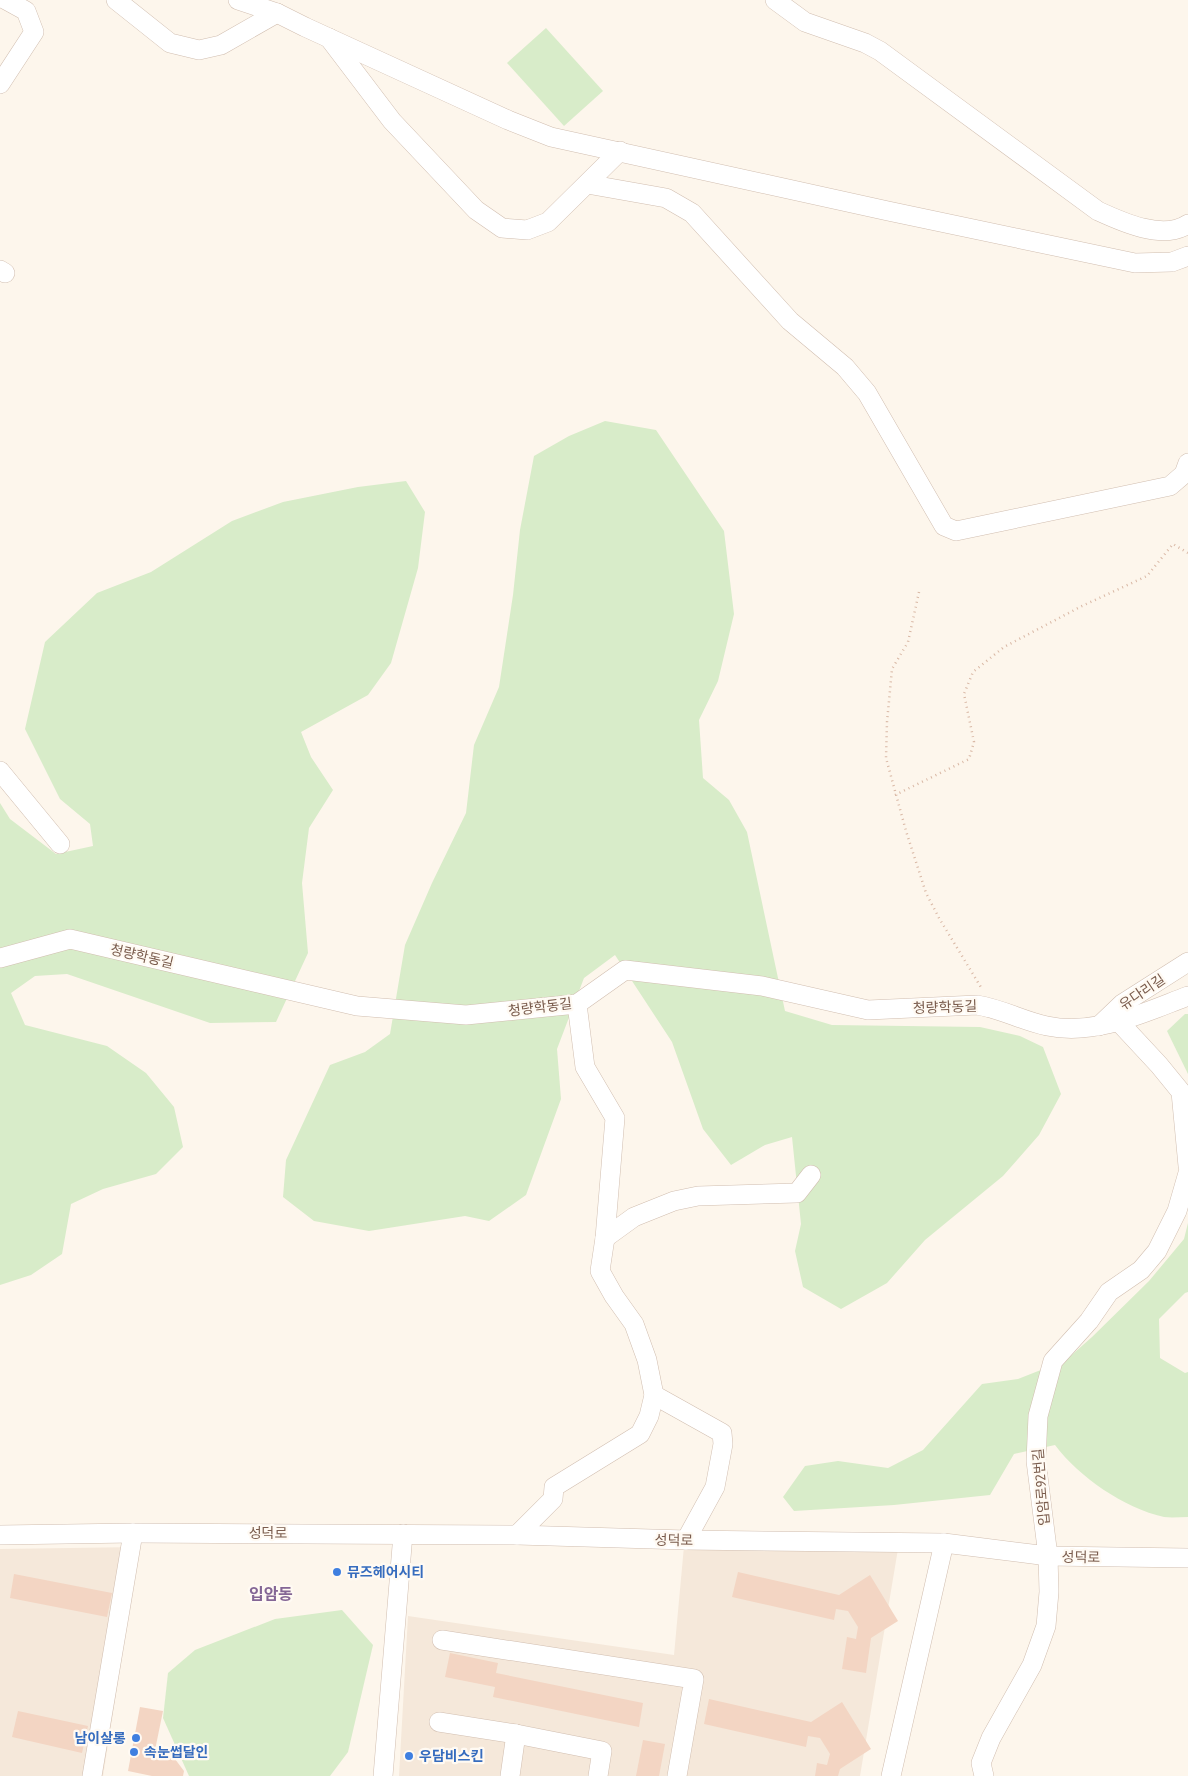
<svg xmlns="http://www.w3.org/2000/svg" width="1188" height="1776" font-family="'Asap Condensed','Noto Sans KR',sans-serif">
  <rect width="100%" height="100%" fill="#fdf6ec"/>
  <g fill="#f5e8da">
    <path d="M899,1543l-39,233h-461l9,-160 266,39 10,-109z"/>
    <path d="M139,1547l-36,229h-103v-227z"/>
  </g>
  <g fill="#d8ecc9">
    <path d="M546,28l57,63 -39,35 -57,-63z"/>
    <path d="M605,421l51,9 68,101 10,83 -16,67 -19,39 4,58 26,22 18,32 38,179 47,14 148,2 40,9 23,11 18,47 -22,41 -36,41 -78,64 -38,43 -46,26 -38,-22 -8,-36 6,-27 -9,-87 -27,8 -34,20 -28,-36 -31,-87 -57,-87 -31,23 -27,71 4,50 -35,96 -37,26 -24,-5 -96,15 -55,-10 -31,-24 3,-37 44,-95 35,-13 25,-18 15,-89 27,-62 34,-70 8,-68 25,-58 14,-92 7,-65 14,-74 35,-20z"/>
    <path d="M406,481l19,31 -7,56 -27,95 -23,32 -67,37 10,25 22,33 -24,38 -7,55 6,70 -32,69 -66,1 -143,-49 -32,2 -24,17 14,32 82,21 39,27 28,34 9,40 -27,27 -53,15 -32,15 -9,50 -31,21 -31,10v-482l10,16 46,35 37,-8 -3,-22 -30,-25 -35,-70 20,-87 52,-49 54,-21 81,-51 51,-19 75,-15z"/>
    <path d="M1185,1014h3v60l-21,-43z"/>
    <path d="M1188,1223v69l-3,1 -26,26 1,39 25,15 3,-1v145c-8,0 -16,1 -24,0 -40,-9 -85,-40 -109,-72l-41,9 -24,41 -96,10 -100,6 -11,-14 22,-31 33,-5 50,7 35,-18 59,-66 36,-5 48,-19 26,-23 57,-56 35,-42z"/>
    <path d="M342,1610l31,35 -25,107 -18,24h-141l-26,-58 5,-45 27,-23 80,-31z"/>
  </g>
  <g fill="#f3d5c3">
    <path d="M738,1572l101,23 31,-20 28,46 -27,17 -5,35 -24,-4 5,-32 9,2 2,-12 -10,-16 -12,-2 -2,11 -102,-23z"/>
    <path d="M14,1574l98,19 -5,24 -97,-19z"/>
    <path d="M450,1653l48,10 -2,10 147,30 -4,24 -146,-30 2,-10 -50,-10z"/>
    <path d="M709,1699l102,23 31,-20 29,47 -31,20 -2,7h-23l2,-13 10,2 3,-11 -10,-16 -12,-2 -2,11 -102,-23z"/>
    <path d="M140,1707l23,4 -9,44 21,4 9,12 -1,5h-31l-24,-5z"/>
    <path d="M18,1711l70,15 -6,27 -70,-16z"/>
    <path d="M643,1740l22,4 -6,32h-23z"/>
  </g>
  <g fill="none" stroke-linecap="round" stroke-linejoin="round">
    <defs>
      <g id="minor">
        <path d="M116,0l54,43 29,7 22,-5 56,-32"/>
        <path d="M238,0l39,13 28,14 203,93 43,17 337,74 247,52 37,-1 16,-6"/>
        <path d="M775,0l30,22 60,21 15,8 218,160c24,11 65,30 90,13"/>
        <path d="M329,38l63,83 84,89 26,18 25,2 21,-8 72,-71"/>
        <path d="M0,84l34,-52 -8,-21 -20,-11"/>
        <path d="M587,184l79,14 26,15 98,108 55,46 22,26 77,133 12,5 214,-45 14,-12 4,-11"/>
        <path d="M0,270l5,3"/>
        <path d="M0,771l60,73"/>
        <path d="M0,958l70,-19 287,67 109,9 111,-11 48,-34 137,16 106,24 109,-5c25,4 46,16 70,21 49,10 96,-13 141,-30"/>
        <path d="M1119,1022l40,43 22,27 7,74"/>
        <path d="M1099,1026l23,-22 66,-42"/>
        <path d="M605,1238l29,-21 40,-16 24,-5 99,-3 14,-18"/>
        <path d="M654,1395l68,38 1,11 -8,43 -29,53"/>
        <path d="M0,1535l133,-2 384,2 169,5 258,3 104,13 140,2"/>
        <path d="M517,1535l36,-36 1,-12 86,-53 9,-18 5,-21 -7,-35 -13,-36 -20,-28 -14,-25 5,-33 10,-120 -30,-51 -8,-63"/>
        <path d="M442,1640l252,39 -17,97"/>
        <path d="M439,1722l77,12 86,17 -4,25"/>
        <path d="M92,1776l41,-243"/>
        <path d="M383,1776l20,-242"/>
        <path d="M510,1776l6,-42"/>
        <path d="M891,1776l53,-233"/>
        <path d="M984,1776l-3,-13 10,-25 41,-73 14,-39 3,-34 -1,-36 -12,-95 2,-45 15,-55 36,-40 20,-29 32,-22 16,-19 20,-40 11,-38"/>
      </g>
    </defs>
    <use href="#minor" stroke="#d1beb0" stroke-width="20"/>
    <g stroke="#d9b8a5" stroke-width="2.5" stroke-dasharray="1 4" stroke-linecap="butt">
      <path d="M919,592l-11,50 -16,27 -5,53 -1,36 20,73 20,62 13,25 43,71"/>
      <path d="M895,795l74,-36 5,-17 -10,-48 9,-22 31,-25 78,-41 65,-30 26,-32 15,9"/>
    </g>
    <use href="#minor" stroke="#fff" stroke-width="19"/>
  </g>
  <g fill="#3f7fe0" stroke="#fffaf3" stroke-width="2">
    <circle cx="337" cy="1572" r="5"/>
    <circle cx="136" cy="1738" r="5"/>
    <circle cx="134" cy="1752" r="5"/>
    <circle cx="409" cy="1756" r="5"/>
  </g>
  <g text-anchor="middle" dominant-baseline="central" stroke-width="4.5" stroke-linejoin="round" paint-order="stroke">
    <g font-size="14" fill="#7a5c4d" stroke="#fffaf3">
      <text transform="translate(142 956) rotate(13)">청량학동길</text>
      <text transform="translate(1142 992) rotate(-34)">유다리길</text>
      <text transform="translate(540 1007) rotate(-7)">청량학동길</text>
      <text transform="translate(945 1007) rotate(-2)">청량학동길</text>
      <text transform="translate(1041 1487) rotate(-95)">입암로92번길</text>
      <text x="268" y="1533">성덕로</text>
      <text transform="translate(674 1540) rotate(1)">성덕로</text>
      <text transform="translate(1081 1557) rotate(1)">성덕로</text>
    </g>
    <g font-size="14" font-weight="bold" fill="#366cbe" stroke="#fffaf3" text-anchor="start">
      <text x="347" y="1572">뮤즈헤어시티</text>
      <text x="126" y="1738" text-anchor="end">남이살롱</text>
      <text x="144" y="1752">속눈썹달인</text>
      <text x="419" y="1756">우담비스킨</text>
    </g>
    <g font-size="16" font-weight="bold" fill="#846695" stroke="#fffaf3">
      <text x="271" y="1594">입암동</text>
    </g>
  </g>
</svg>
